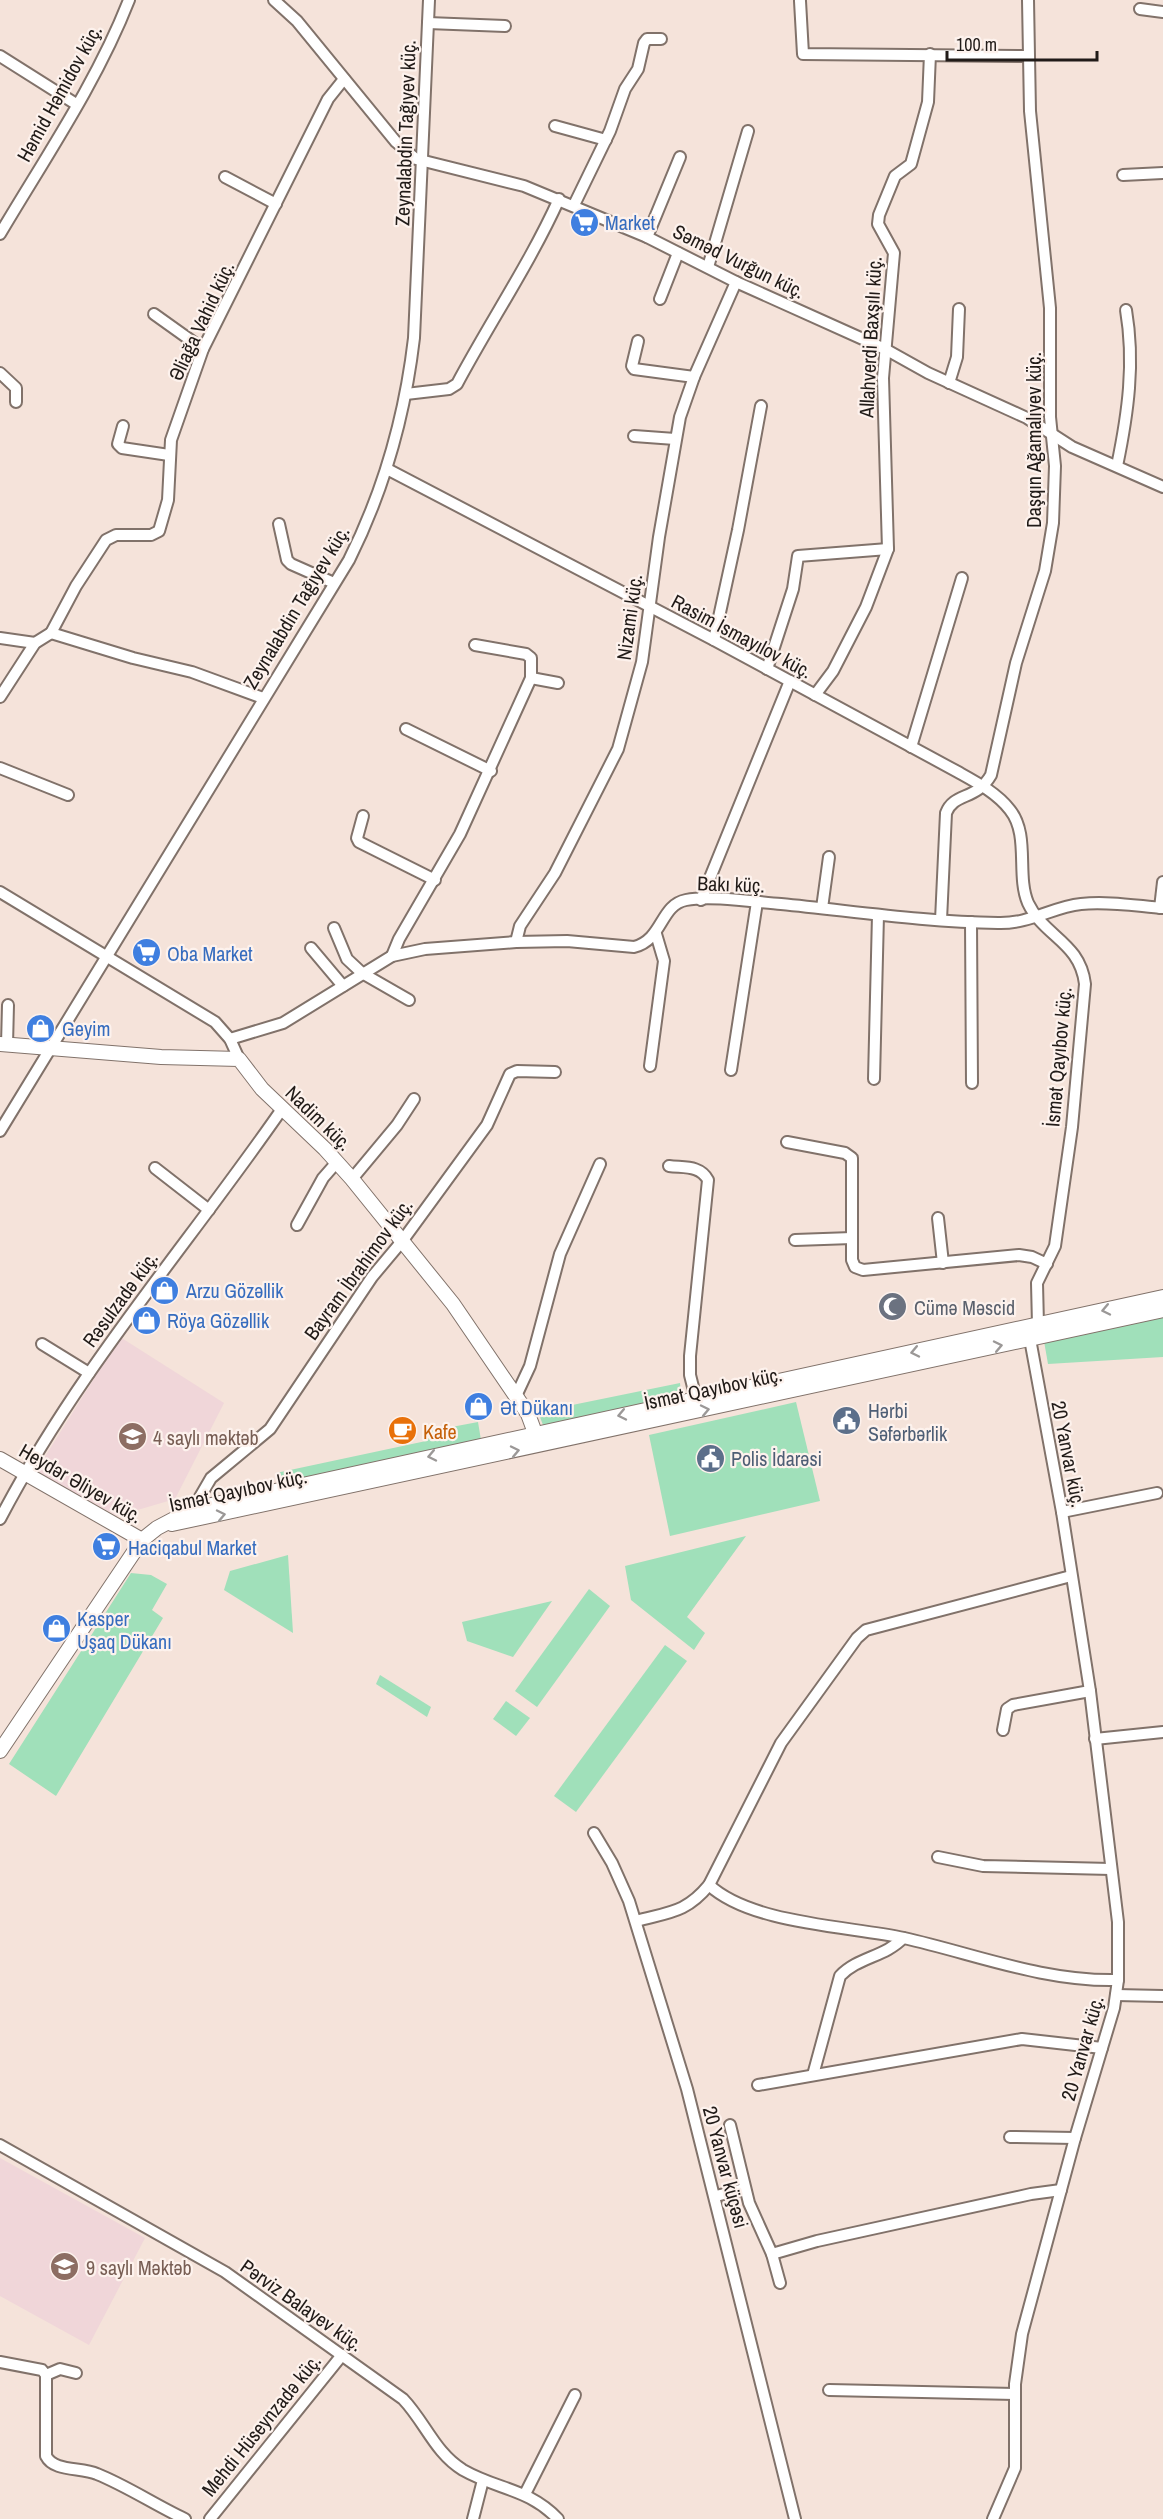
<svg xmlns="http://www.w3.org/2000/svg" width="1163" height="2519" font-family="'Archivo Narrow',sans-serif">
  <rect width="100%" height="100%" fill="#f5e3da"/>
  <g fill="#f0d6d9">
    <path d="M120,1337l104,66 -49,96 -58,17 -81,-45z"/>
    <path d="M0,2158l145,80 -56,107 -89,-49z"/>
  </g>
  <g fill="#a0e0ba">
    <path d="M1163,1316v41l-115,7 -4,-23z"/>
    <path d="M680,1383l1,12 -138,30 -5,-13z"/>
    <path d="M796,1402l24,99 -150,35 -21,-101z"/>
    <path d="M478,1422l3,18 -203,43 -2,-10 150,-32 -1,-9z"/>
    <path d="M746,1536l-59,81 18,16 -11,17 -63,-50 -6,-34z"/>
    <path d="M288,1555l5,78 -69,-43 6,-19z"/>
    <path d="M131,1573l20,2 16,9 -15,26 11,8 -107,178 -47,-32z"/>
    <path d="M589,1589l21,17 -73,101 -22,-16z"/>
    <path d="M552,1601l-39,56 -46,-16 -5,-19z"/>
    <path d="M665,1645l22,16 -111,151 -22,-16z"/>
    <path d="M380,1675l51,32 -4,10 -51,-33z"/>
    <path d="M506,1701l24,17 -14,18 -23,-17z"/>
  </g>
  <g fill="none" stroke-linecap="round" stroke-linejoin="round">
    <defs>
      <g id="minor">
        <path d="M274,0l23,21 99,121 20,17 108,27 123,51 89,45 149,67 43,24 99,45 45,29 91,40"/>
        <path d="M800,1l3,53 224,2"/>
        <path d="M1140,9l23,3"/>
        <path d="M428,23l77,3"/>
        <path d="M0,56l76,48"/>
        <path d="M555,126l51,14"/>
        <path d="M1123,175l40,-2"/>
        <path d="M225,177l51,27"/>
        <path d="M574,205l36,-74 15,-42 13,-20 6,-26 3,-4h14"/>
        <path d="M0,234c45,-76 97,-152 129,-234"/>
        <path d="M647,237l33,-80"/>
        <path d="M708,267l40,-136"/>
        <path d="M660,299l18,-46"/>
        <path d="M154,314l49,35"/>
        <path d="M638,341l-6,25 2,3 60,8"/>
        <path d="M0,373l16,15v14"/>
        <path d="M949,383l8,-26 2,-48"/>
        <path d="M406,394l43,-5 8,-5c33,-62 73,-121 102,-185"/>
        <path d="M123,426l-5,18 4,4 47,7"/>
        <path d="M634,436l41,3"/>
        <path d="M1117,466c11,-53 18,-103 9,-156"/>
        <path d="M387,469l327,171 244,132c18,10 39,21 52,38 20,25 6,65 18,93 16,34 52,39 57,81l-13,143 -17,119 -18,37 1,42"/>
        <path d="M279,524l8,36 4,4 43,19"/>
        <path d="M51,633l82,25 59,14 71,26"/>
        <path d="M0,638l35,5"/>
        <path d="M714,640l24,-110 23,-124"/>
        <path d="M767,669l26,-80 5,-33 90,-7"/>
        <path d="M531,678l27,5"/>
        <path d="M815,695l18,-24 33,-64 22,-58 -5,-171 11,-125 -16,-29 1,-9 16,-39 16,-12 17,-62 2,-48"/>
        <path d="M0,697l35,-54 16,-10 25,-47 30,-46 10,-5h35l8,-4 9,-31 3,-60 32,-91 125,-250 16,-20"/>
        <path d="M406,729l85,42"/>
        <path d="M911,747l51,-169"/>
        <path d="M0,768l68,27"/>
        <path d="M363,816l-6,22 2,4 76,38"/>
        <path d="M0,892l215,130 15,17 9,20"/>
        <path d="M701,900l89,-219"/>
        <path d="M822,908l7,-51"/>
        <path d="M1160,908l3,-26"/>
        <path d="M941,920l5,-107c8,-21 30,-12 45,-38l25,-112 29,-92 8,-48 2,-57 -5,-49v-109l-20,-197 -2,-111"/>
        <path d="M971,922l1,161"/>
        <path d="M334,928l13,31 15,14 47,27"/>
        <path d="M516,942l4,-16 35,-53 63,-124 24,-87 17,-125 21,-120 14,-40 42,-95"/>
        <path d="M311,948l32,38"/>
        <path d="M392,956l7,-17 61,-105 71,-156v-20l-5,-4 -51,-9"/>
        <path d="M230,1039l53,-16 109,-67 33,-7 91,-7 51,-1 67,6c29,-7 26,-42 52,-47 24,-5 69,2 95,4 72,7 144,18 217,19 32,1 54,-16 83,-19 27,-3 56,2 82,4"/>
        <path d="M7,1045l1,-40"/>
        <path d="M650,1066l14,-105 -8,-27"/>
        <path d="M731,1070l26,-168"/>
        <path d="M874,1079l4,-164"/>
        <path d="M0,1131l349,-571c35,-70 56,-145 65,-222l15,-338"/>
        <path d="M787,1142l58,11 7,5v102l3,7 8,3 156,-15 13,2 15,7"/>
        <path d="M669,1166c15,2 31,-1 39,14l-18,176v19l6,24"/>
        <path d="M155,1168l54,42"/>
        <path d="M352,1179l45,-54 17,-26"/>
        <path d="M938,1218l5,45"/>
        <path d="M297,1225l26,-47 14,-16"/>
        <path d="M795,1240l57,-2"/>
        <path d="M42,1344l47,29"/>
        <path d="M516,1396l14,-30 30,-112 40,-90"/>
        <path d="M193,1509l18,-31 59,-49 102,-152 31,-37 84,-115 23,-51 7,-3 38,1"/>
        <path d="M1062,1512l95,-19"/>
        <path d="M0,1519c77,-148 187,-273 282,-410"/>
        <path d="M1003,1730l4,-21 6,-4 77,-14"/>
        <path d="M1095,1739l68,-7"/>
        <path d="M594,1833l18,30 17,38 58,188 108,430"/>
        <path d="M938,1857l45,9 128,3"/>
        <path d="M709,1885c42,39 139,41 195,53 71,16 140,44 214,42"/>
        <path d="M636,1921c33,-9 50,-8 73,-36l72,-142 76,-105 9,-8 205,-54"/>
        <path d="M1116,1995l47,1"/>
        <path d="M813,2075l27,-99c18,-19 45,-19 63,-38"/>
        <path d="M758,2085l264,-46 80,9"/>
        <path d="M730,2125l19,78 23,51 8,29"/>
        <path d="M1010,2137l65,1"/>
        <path d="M0,2145l225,127 178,127c22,23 32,54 60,71 35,20 65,18 95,49"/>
        <path d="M716,2196l28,-7"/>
        <path d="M772,2254l45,-13 214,-47 30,-4"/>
        <path d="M0,2362l42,8 4,5v81c8,16 35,11 51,18 30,12 58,31 88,45"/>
        <path d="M46,2375l14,-6 16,4"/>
        <path d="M829,2390l186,4"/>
        <path d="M525,2494l50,-99"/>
        <path d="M210,2519l132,-164"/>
        <path d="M473,2519l10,-39"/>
        <path d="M993,2519l22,-51v-84l7,-50 53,-196 39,-130 4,-28v-58l-28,-231 -28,-179 -32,-173"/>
      </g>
      <g id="major">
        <path d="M0,1044l161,13 78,2 23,30 63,60 27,30 101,125 75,110 10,27"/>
        <path d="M0,1459l142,81"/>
        <path d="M172,1524l991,-214"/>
        <path d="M0,1751l142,-211 15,-12 36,-19 970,-212"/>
      </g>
    </defs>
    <use href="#minor" stroke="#81726a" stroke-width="14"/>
    <use href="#major" stroke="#81726a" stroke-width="16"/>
    <use href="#minor" stroke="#fff" stroke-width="10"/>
    <use href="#major" stroke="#fff" stroke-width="14"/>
  </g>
  <defs><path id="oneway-chevron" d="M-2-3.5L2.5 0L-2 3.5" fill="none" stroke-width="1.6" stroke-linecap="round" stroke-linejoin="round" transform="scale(1.5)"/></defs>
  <g stroke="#9b9897">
    <use href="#oneway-chevron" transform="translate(1106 1310) rotate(168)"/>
    <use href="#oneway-chevron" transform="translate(998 1346) rotate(-12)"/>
    <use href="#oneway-chevron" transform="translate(915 1352) rotate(168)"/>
    <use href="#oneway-chevron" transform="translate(705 1410) rotate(-12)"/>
    <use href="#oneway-chevron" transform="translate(622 1415) rotate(168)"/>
    <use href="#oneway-chevron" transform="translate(515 1451) rotate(-12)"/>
    <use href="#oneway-chevron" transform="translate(432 1456) rotate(168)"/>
    <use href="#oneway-chevron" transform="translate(221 1515) rotate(-12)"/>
  </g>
  <defs>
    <symbol id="supermarket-disc" viewBox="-11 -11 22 22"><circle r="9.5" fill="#3f7fe0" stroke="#fdf2ed"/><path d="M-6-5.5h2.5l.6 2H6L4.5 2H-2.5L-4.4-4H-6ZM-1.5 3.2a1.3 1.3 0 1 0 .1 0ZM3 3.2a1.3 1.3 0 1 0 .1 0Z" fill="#fff"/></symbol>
    <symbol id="shop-disc" viewBox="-11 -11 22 22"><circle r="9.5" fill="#3f7fe0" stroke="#fdf2ed"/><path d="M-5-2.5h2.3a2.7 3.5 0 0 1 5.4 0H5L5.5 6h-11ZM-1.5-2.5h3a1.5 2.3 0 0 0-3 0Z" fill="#fff"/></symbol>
    <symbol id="mosque-disc" viewBox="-11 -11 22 22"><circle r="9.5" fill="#6b7280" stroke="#fdf2ed"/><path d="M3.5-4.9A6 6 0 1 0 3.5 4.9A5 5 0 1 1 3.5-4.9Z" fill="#fff"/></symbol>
    <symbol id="civic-disc" viewBox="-11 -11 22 22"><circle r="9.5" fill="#5c6f8a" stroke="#fdf2ed"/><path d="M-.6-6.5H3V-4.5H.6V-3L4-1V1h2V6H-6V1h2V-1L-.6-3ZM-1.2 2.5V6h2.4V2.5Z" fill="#fff"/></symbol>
    <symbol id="cafe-disc" viewBox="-11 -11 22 22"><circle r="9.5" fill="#e8710a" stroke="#fdf2ed"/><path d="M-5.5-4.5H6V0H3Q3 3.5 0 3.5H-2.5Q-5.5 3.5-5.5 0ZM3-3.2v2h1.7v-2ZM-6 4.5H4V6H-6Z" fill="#fff"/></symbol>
    <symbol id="school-disc" viewBox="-11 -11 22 22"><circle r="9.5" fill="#8d6e63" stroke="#fdf2ed"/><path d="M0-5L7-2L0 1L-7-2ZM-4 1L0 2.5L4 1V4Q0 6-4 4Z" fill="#fff"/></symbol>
  </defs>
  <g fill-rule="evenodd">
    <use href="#supermarket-disc" x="568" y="206" width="33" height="33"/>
    <use href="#supermarket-disc" x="130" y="936" width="33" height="33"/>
    <use href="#shop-disc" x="24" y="1012" width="33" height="33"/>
    <use href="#shop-disc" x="148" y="1274" width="33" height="33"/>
    <use href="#mosque-disc" x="876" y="1290" width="33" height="33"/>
    <use href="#shop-disc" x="130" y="1304" width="33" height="33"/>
    <use href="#shop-disc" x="462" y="1390" width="33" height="33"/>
    <use href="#civic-disc" x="830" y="1404" width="33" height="33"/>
    <use href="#cafe-disc" x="386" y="1414" width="33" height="33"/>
    <use href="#school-disc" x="116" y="1420" width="33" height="33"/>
    <use href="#civic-disc" x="694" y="1442" width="33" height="33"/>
    <use href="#supermarket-disc" x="90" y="1530" width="33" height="33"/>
    <use href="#shop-disc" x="40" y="1612" width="33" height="33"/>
    <use href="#school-disc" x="48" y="2250" width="33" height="33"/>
  </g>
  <g text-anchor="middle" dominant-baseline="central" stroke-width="4.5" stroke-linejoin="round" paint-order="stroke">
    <g font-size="20" fill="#211b18" stroke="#fdf2ed">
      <text transform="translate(59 93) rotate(-61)">Həmid Həmidov küç.</text>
      <text transform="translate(405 133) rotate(-88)">Zeynalabdin Tağıyev küç.</text>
      <text transform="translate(739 261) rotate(26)">Səməd Vurğun küç.</text>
      <text transform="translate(201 321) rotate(-65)">Əliağa Vahid küç.</text>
      <text transform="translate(870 337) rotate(-87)">Allahverdi Baxşılı küç.</text>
      <text transform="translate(1033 440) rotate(-90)">Daşqın Ağamalıyev küç.</text>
      <text transform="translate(296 607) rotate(-59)">Zeynalabdin Tağıyev küç.</text>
      <text transform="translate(629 617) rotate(-82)">Nizami küç.</text>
      <text transform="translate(742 636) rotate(28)">Rasim İsmayılov küç.</text>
      <text transform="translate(731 884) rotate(2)">Bakı küç.</text>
      <text transform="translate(1058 1057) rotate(-85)">İsmət Qayıbov küç.</text>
      <text transform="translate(319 1118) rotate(44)">Nadim küç.</text>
      <text transform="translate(358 1269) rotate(-54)">Bayram İbrahimov küç.</text>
      <text transform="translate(120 1299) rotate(-54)">Rəsulzadə küç.</text>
      <text transform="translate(713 1388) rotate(-12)">İsmət Qayıbov küç.</text>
      <text transform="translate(1069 1454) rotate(79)">20 Yanvar küç.</text>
      <text transform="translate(81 1483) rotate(30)">Heydər Əliyev küç.</text>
      <text transform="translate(238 1490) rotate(-12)">İsmət Qayıbov küç.</text>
      <text transform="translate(1082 2048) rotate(-74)">20 Yanvar küç.</text>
      <text transform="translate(726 2167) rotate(75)">20 Yanvar küçəsi</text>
      <text transform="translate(302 2305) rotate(35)">Pərviz Balayev küç.</text>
      <text transform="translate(261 2425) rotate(-51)">Mehdi Hüseynzadə küç.</text>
    </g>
    <g font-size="20" fill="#366cbe" stroke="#fdf2ed" text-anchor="start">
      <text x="605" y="222">Market</text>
      <text x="167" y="953">Oba Market</text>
      <text x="62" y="1028">Geyim</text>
      <text x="186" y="1290">Arzu Gözəllik</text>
      <text x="167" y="1320">Röya Gözəllik</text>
      <text x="500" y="1407">Ət Dükanı</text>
      <text x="128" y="1547">Haciqabul Market</text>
      <text x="77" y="1618">Kasper<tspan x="77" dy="23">Uşaq Dükanı</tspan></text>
    </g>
    <g font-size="20" fill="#5b616d" stroke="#fdf2ed" text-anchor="start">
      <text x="914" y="1307">Cümə Məscid</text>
    </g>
    <g font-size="20" fill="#4e5e75" stroke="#fdf2ed" text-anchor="start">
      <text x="868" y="1410">Hərbi<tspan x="868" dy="23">Səfərbərlik</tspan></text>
      <text x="731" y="1458">Polis İdarəsi</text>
    </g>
    <g font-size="20" fill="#c56008" stroke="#fdf2ed" text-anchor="start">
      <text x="423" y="1431">Kafe</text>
    </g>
    <g font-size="20" fill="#785e54" stroke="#fdf2ed" text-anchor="start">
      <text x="153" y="1437">4 saylı məktəb</text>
      <text x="86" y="2267">9 saylı Məktəb</text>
    </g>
  </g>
  <path d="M947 51v9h150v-9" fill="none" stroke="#211b18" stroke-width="3"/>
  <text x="956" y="51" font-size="18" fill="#211b18" stroke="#fdf2ed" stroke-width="4.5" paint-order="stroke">100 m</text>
</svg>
